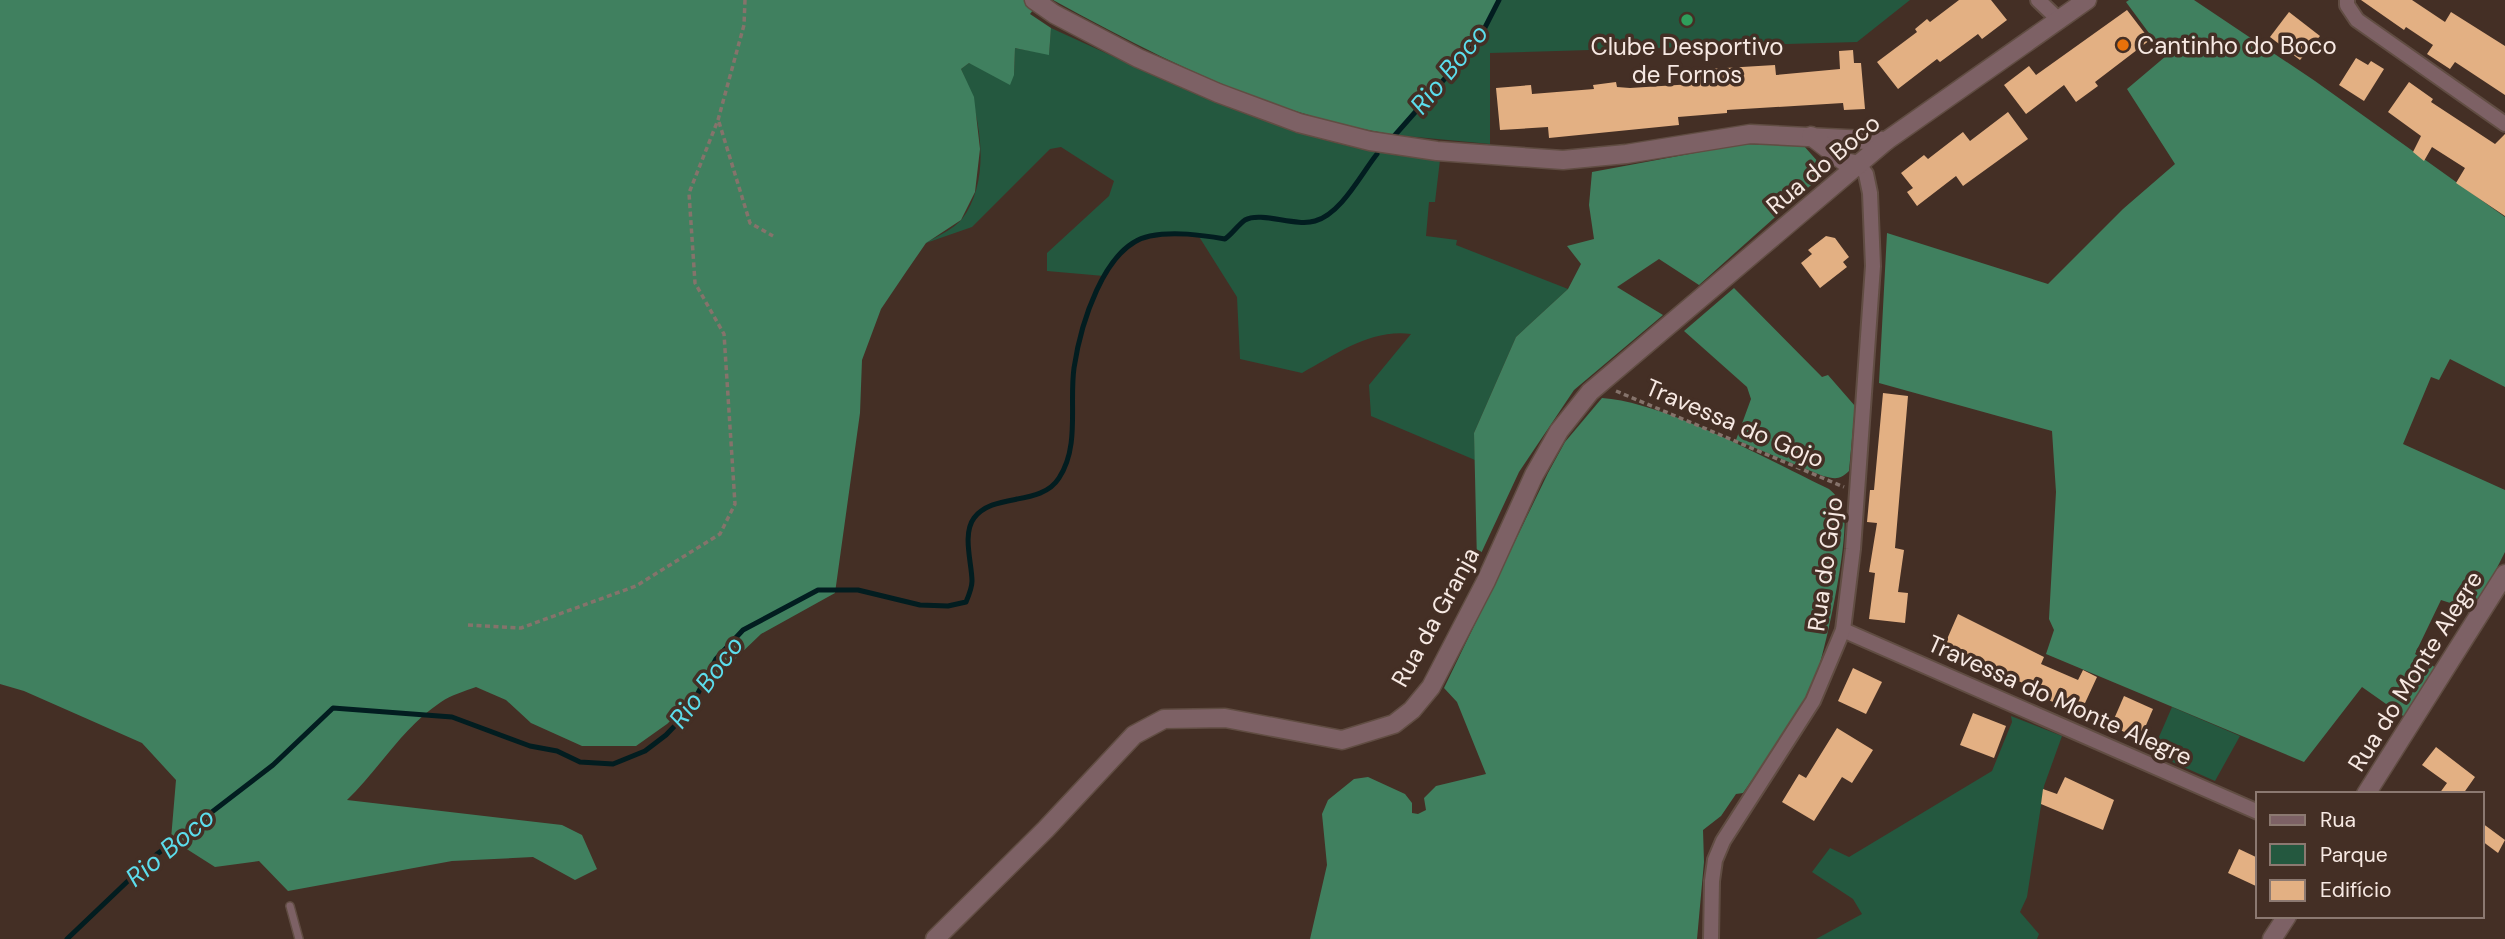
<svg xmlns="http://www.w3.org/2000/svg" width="2505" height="939" font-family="'DM Sans',sans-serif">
  <rect width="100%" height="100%" fill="#442f25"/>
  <g fill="#24583f">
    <path d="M1499,0h411l-53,42 -367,11v91l-95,-9 83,-94z"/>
    <path d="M1051,28c125,56 249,123 389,132l-5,42h-6l-3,34 31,4 -1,5 112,44 -52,48 -42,96 1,27 -104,-44 -2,-31 42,-51c-41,-5 -74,20 -109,39l-62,-14 -3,-62 -39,-62c-47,1 -66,-2 -94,41l-57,-5v-18l62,-57 5,-15 -53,-34 -11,2 -78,78 -46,16c11,-7 28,-14 36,-24 31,-41 18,-108 -1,-150l8,-6 45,12 1,-27 34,6z"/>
    <path d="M2172,707l68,29 -25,45 -63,-28z"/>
    <path d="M2011,716l51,20 -18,50 -17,111 -7,15 19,22 -2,5h-221l46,-25 -9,-15 -41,-27 18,-24 19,9 143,-86 20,-49z"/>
  </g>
  <g fill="#40805f">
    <path d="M0,0h1041l-11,14 21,14 -2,27 -34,-7 -1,27 -4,10 -41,-22 -8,6 13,28 6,52 -5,43 -14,28 -35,23 -20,29 -25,37 -19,51 -2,53 -25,180 -74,41 -94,90 -31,22h-54l-51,-23 -25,-23 -30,-13c-11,4 -25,8 -35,15 -38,25 -61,66 -94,98l215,25 20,10 15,34 -22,11 -42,-23 -81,4 -164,30 -29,-30 -44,6 -44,-28 5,-59 -34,-37 -118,-52 -24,-7z"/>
    <path d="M1053,0h446l-21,41 -83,94c-125,-20 -232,-75 -342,-135z"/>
    <path d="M2129,0h65l121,81 190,136v170l-55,-28 -11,21 -8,-3 -28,67 102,46v62l-30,59 -34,-11 -26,54 21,14 -30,50 -44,-31 -58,75 -258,-108 8,-24 -5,-11 7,-127 -4,-61 -173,-48 8,-150 161,51 75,-75 52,-45 -48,-75 39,-33 -40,-54z"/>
    <path d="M1743,144l61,2 15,17v15l-120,107 -40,-26 -42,28 46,28 -89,75 -55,82 -42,90 -3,-129 42,-96 52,-48 13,-25 -14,-18 27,-7 -5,-34 3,-33z"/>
    <path d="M1734,288l88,89 6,-2 27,31 -6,65c-9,9 -14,8 -26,5l-87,-36 15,-41 -4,-12 -63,-56z"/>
    <path d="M1602,398c63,4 168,63 227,91 9,7 13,16 15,27 4,28 -18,135 -29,163 -17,41 -47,77 -72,114l-7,1 -15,22 -18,14 1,32 -7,77h-387l17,-74 -5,-51 6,-14 26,-21 14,-2 37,17 7,9v10l6,1 8,-4 -2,-12 12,-12 50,-12 -29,-72 -13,-14 104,-215 17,-31z"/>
  </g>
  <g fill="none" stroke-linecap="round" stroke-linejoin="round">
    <g stroke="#021d20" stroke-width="5">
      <path d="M1395,135l83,-94 21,-41"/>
      <path d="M67,939l85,-81 121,-93 60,-57 119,9 78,29 27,5 23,11 33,2 32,-13 21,-16 22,-23 28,-53 27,-29 75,-40h40l62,15 28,1 18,-4c3,-7 6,-14 6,-21 0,-17 -10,-47 2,-63 19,-26 67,-11 85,-40 21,-32 10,-74 15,-110 6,-40 29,-123 76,-132 24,-5 51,-1 75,3 7,-5 13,-14 20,-19 16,-9 50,7 70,1 26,-7 46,-47 62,-67"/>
    </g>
  </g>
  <g fill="#e3b083">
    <path d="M1959,0h32l16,20 -25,19 -4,-5 -38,28 -3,-3 -39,30 -21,-27 40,-30 -2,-3 12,-10 3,3z"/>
    <path d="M2361,0h51l33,22 6,-10 54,34v49l-50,-33 -5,7 -23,-15 6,-9 -27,-18 -2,3z"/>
    <path d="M2127,10l23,30 -55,42 3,4 -22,16 -12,-17 -38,29 -22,-29 25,-19 7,9z"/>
    <path d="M2289,12l31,24 -20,24 -30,-23z"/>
    <path d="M1853,50l1,13h7l4,46 -21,1 -1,-7 -116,7v3l-49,4 1,8 -130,13 -1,-11 -48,3 -4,-42 35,-3 1,9 62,-5 -1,-4 23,-3 1,5 13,1 63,-4 -1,-14 83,-5 1,10 64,-6 -1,-18z"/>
    <path d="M2356,58l12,7 3,-4 13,8 -20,32 -25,-16z"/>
    <path d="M2409,82l24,17 -2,3 64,42 10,-10v82l-49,-33 9,-15 -33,-21 -8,14 -11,-9 8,-16 -33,-24z"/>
    <path d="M2008,112l20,27 -65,47 -7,-10 -39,30 -10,-14 6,-4 -12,-15 23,-18 4,4 35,-27 7,9z"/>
    <path d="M1826,236l9,2 14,19 -6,5 4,5 -27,21 -19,-25 11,-9 -4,-4z"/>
    <path d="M1883,393l25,3 -13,152 9,2 -6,42 10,1 -3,30 -36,-4 6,-46 -6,-1 8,-49 -10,-1 3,-32h4z"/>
    <path d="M1958,614l86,43 -3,7 37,16 5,-10 14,7 -17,37 -36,-16 2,-4 -66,-31 -3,6 -36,-16z"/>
    <path d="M1853,668l29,14 -16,32 -28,-13z"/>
    <path d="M2124,696l29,13 -13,30 -29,-13z"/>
    <path d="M1973,713l33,13 -12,32 -34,-13z"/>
    <path d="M1837,728l36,22 -21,33 -10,-6 -28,44 -32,-19 17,-28 7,4z"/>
    <path d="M2436,747l39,30 -12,17h-24l8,-11 -25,-18z"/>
    <path d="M2065,777l49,23 -11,30 -62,-26 2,-15 14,5z"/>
    <path d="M2482,823l23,17 -7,13 -16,-12z"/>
    <path d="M2239,849l19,9v29l-30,-14z"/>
  </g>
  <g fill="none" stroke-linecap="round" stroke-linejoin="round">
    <defs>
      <path id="service" d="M290,906l9,33"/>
      <g id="minor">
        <path d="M2038,0l20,19"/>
        <path d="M2347,0v5l10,15 148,104"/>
        <path d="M1843,630l415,182"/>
        <path d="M1711,939l1,-58 3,-21 8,-19 90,-140 30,-71 10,-81 20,-283 -3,-73 -4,-19 -7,-9"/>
      </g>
      <g id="tertiary">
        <path d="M1034,0l20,14 84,44 80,35 81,30 71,18 67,10 126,9 63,-6 124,-20 136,7"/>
        <path d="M1811,136l34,26 14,3"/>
        <path d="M2366,794l139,-220"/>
        <path d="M935,939l111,-110 88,-94 30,-16 61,-1 117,22 52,-16 18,-14 19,-23 55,-106 48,-106 25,-44 31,-39 296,-251 201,-141"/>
        <path d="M2272,939l15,-23"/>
      </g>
    </defs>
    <use href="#service" stroke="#614d43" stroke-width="10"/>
    <use href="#minor" stroke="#614d43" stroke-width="18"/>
    <use href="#tertiary" stroke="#614d43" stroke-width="21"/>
    <g stroke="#85736b" stroke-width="3.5" stroke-dasharray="5 3.5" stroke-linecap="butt">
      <path d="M719,122l31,101 23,13"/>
      <path d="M1616,391l228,96"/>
      <path d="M468,625l53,3 115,-42 84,-52 15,-30 -11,-170 -29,-51 -6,-90 29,-73 26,-95 1,-25"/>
    </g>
    <use href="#service" stroke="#7d6165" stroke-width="7"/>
    <use href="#minor" stroke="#7d6165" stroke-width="14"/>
    <use href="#tertiary" stroke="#7d6165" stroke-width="18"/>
  </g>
  <circle fill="#2e9e5b" stroke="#442f25" stroke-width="2.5" cx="1687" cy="20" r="7"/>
  <circle fill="#e8710a" stroke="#442f25" stroke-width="2.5" cx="2123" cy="45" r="7"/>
  <g text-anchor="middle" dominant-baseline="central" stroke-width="7" stroke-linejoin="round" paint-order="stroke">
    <g font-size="24" fill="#f7e9e3" stroke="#442f25" text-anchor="start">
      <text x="2137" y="45">Cantinho do Boco</text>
      <text x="1687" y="46" text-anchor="middle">Clube Desportivo<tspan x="1687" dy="28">de Fornos</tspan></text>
    </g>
    <g font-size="24" fill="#f7e9e3" stroke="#442f25">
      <text transform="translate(1823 164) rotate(-40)">Rua do Boco</text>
      <text transform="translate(1735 423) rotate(23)">Travessa do Gojo</text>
      <text transform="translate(1825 564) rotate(-82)">Rua do Gojo</text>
      <text transform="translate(1435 617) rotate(-61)">Rua da Granja</text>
      <text transform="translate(2415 671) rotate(-58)">Rua do Monte Alegre</text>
      <text transform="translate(2060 700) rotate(24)">Travessa do Monte Alegre</text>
    </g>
    <g font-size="26" font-style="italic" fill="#5cddec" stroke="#442f25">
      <text transform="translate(1449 69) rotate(-51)">Rio Boco</text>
      <text transform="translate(706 682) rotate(-54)">Rio Boco</text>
      <text transform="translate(170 847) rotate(-40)">Rio Boco</text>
    </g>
  </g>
  <rect x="2256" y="792" width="228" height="126" fill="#442f25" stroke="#8c7971" stroke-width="2"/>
  <rect x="2270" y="815" width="35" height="10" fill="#7d6165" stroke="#8c7971" stroke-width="2"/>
  <text x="2320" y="827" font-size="21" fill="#f7e9e3">Rua</text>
  <rect x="2270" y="844" width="35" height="21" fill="#24583f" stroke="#8c7971" stroke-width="2"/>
  <text x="2320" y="862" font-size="21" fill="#f7e9e3">Parque</text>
  <rect x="2270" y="880" width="35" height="21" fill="#e3b083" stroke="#8c7971" stroke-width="2"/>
  <text x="2320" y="897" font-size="21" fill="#f7e9e3">Edifício</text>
</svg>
